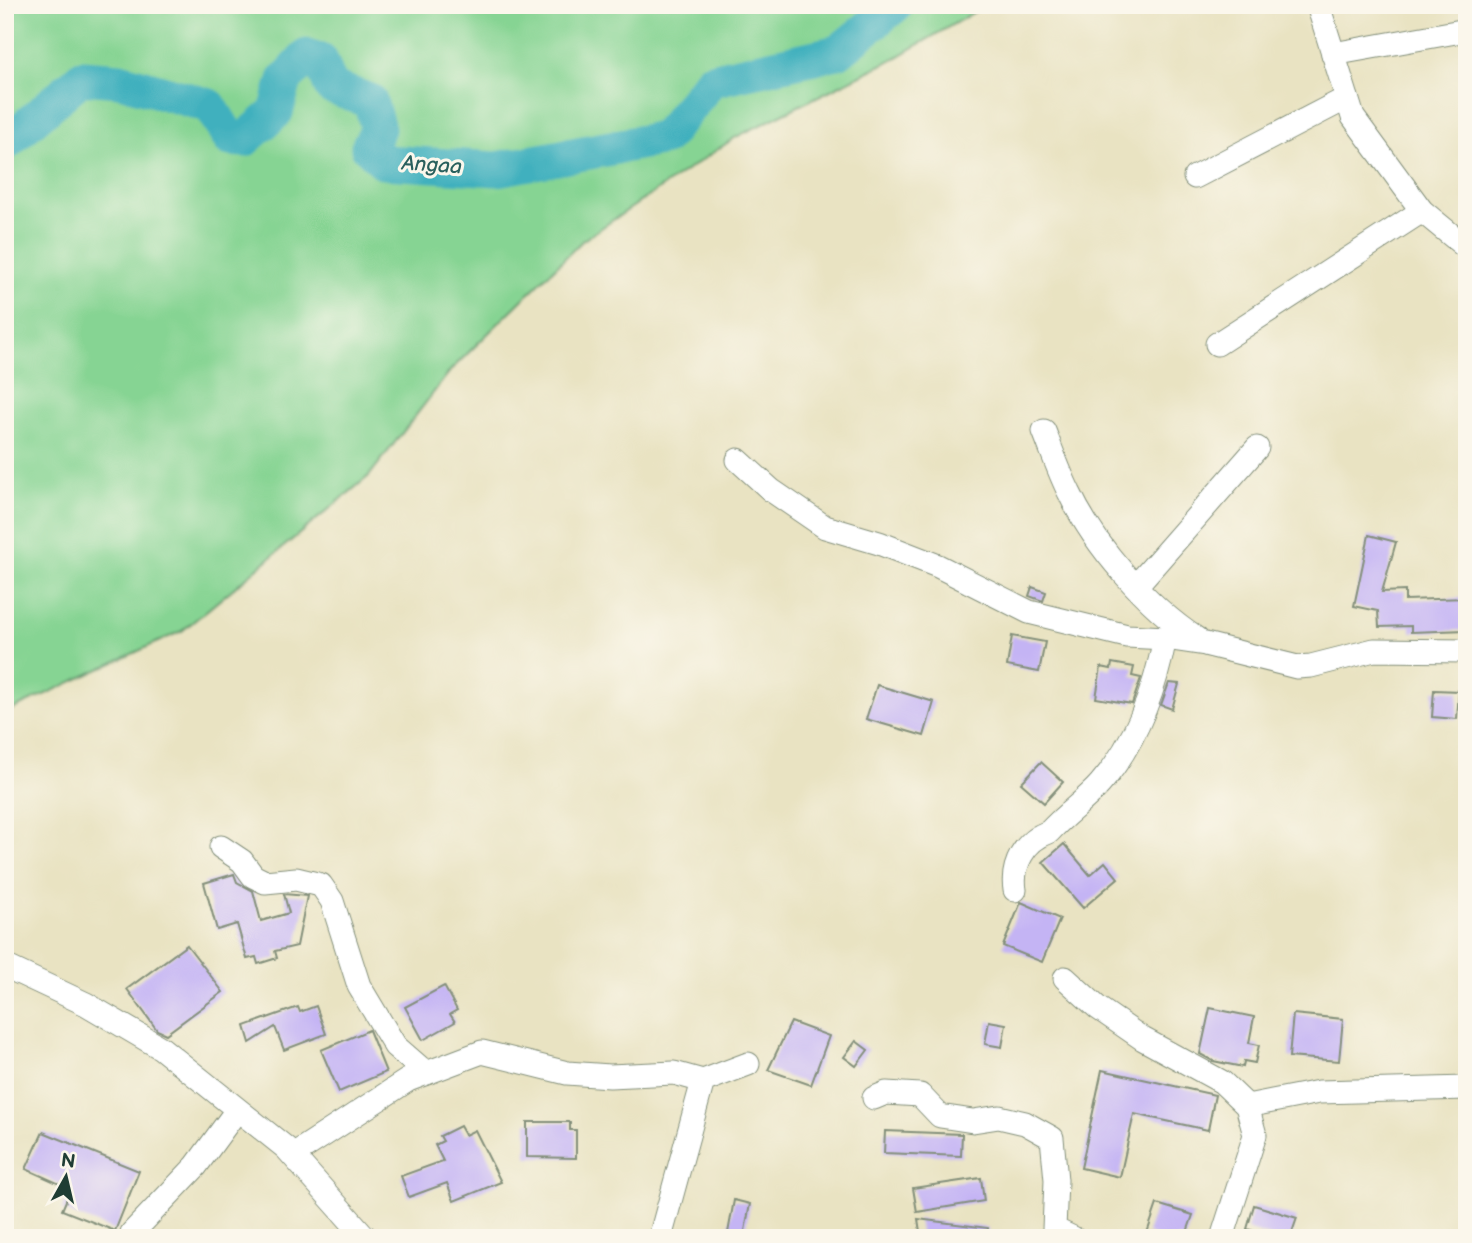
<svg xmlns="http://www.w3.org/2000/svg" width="1472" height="1243" font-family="'Balsamiq Sans',sans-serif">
  <rect width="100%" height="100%" fill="#fbf7ec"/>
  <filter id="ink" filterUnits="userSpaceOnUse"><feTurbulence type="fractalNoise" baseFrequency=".0143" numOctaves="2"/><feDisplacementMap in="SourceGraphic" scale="14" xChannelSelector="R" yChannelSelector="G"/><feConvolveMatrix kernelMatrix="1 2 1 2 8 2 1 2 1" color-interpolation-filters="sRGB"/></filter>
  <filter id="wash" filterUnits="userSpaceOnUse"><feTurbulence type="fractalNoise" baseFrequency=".00686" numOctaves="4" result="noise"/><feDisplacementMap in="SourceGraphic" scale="28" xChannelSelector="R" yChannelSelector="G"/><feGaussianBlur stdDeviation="1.57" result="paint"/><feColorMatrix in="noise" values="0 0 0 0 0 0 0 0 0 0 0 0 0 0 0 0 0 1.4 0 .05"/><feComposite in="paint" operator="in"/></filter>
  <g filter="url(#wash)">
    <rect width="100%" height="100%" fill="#e9e3c2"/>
    <path fill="#86d493" stroke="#528864" stroke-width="2" d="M5,5h981l-87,51 -163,81 -154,104 -131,129 -82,106 -187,155 -177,82z"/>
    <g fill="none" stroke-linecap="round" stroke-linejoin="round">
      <path stroke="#41b0be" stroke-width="35" d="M5,144l77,-67 38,3 90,26 20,33 14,1 32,-28 9,-32 22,-24 14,5 10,26 39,14 8,28 -10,18 16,15 113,7 168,-31 46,-58 127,-28 58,-47"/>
    </g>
    <g id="blocks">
      <g fill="#c4b4f4">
        <path d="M1369,535l27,7 -14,50 23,-1v9l62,-2v32l-56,2v-6l-32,1 -1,-16 -24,-5z"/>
        <path d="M1032,587l14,5 -3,9 -14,-5z"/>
        <path d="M1012,636l33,6 -6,30 -32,-6z"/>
        <path d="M1112,663l22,4 -2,9 9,2 -9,26 -36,-6 5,-31 10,2z"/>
        <path d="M1169,683l10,1 -7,25 -11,-4z"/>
        <path d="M877,685l57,17 -10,34 -58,-17z"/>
        <path d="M1434,690l25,1 -2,28 -25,-2z"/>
        <path d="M1041,762l22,20 -19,21 -23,-20z"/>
        <path d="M1064,844l26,31 15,-13 13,16 -35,30 -40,-46z"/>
        <path d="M234,874l3,8 16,9 8,30 28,-8 -5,-19 23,2 -10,50 -22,5 2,7 -19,6 -2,-7 -9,2 -10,-35 -20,6 -13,-47z"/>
        <path d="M1021,902l39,17 -18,43 -39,-16z"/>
        <path d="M187,945l36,47 -57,42 -9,-4 -30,-41z"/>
        <path d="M444,986l13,24 -7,4 5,8 -32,18 -18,-33z"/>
        <path d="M316,1006l10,28 -42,16 -9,-23 -25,16 -5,-17 53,-19 2,5z"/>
        <path d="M1210,1008l44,9 -5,26 10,2 -4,18 -11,-2 -1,6 -30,-6 -13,-7z"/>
        <path d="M1293,1014l50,5 -4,42 -50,-4z"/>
        <path d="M989,1021l17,3 -4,23 -17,-3z"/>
        <path d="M791,1022l38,14 -18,49 -43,-15z"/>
        <path d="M369,1030l17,42 -47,20 -18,-42z"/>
        <path d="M856,1041l12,9 -12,16 -12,-9z"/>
        <path d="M1102,1070l113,25 -7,35 -74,-16 -14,63 -39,-9z"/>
        <path d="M527,1122h43v8h6v28l-49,-1z"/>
        <path d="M460,1126l5,9 10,-5 26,52 -47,19 -7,-18 -38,14 -8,-21 42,-15 -8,-16 8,-4 -3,-5z"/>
        <path d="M885,1131l77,3 -1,22 -77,-3z"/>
        <path d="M43,1132l96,39 -24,60 -53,-21 9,-21 -45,-20z"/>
        <path d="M981,1178l3,23 -67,11 -4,-24z"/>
        <path d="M734,1200l16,4 -6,32 -16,-3z"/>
        <path d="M1157,1204l36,11 -8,23h-22l-16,-5z"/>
        <path d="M1254,1205l43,13 -7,20h-14l-29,-9z"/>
        <path d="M918,1219l70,9 -1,10h-66z"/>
      </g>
    </g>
  </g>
  <g filter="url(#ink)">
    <use href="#blocks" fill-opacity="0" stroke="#84907b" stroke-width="2"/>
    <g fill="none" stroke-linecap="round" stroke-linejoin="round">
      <defs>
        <g id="minor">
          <path d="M1318,5l35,112 69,94 45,37"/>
          <path d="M1333,54l134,-24"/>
          <path d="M1195,177l152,-79"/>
          <path d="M1217,344l205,-133"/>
          <path d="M1044,431c8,20 15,41 25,61 25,54 78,114 128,147"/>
          <path d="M738,460l33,30 54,37 54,16 59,23 91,46 98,24 38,2 40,6 92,23 14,-1 63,-16 93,1"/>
          <path d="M1136,586l121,-138"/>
          <path d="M221,847l21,14 11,15 12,6 31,-3 25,6 11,16 27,85 36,60 31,27"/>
          <path d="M1015,890c-4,-25 10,-50 34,-58 16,-18 36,-31 51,-48 36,-41 55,-94 65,-146"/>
          <path d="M5,966l81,38 75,44 125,100 80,90"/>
          <path d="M1065,978l33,30 45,31 79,43 25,24 8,29 -33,103"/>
          <path d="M874,1098l12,-5 34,2 20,21 33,5 26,-4 26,6 27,15 4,42 -2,49 19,9"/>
          <path d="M1247,1106l72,-14 148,-4"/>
          <path d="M293,1155l115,-75 74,-28 85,21 43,3 64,-3 29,8"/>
          <path d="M132,1233l64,-67 41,-56"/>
          <path d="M660,1238l43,-157 45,-17"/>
        </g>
      </defs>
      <use href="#minor" stroke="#84907b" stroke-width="25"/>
      <use href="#minor" stroke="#fff" stroke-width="23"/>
    </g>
  </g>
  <g text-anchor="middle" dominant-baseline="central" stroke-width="6" stroke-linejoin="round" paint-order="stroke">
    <g font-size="21" font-style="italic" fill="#29605d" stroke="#fbf7ec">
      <text transform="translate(432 165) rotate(4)">Angaa</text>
    </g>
  </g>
  <rect width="1472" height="1243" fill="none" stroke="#fbf7ec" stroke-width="28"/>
  <g transform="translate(66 1177) rotate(8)" stroke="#fbf7ec" stroke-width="5" paint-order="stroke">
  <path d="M0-5L12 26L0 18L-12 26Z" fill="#1f3d34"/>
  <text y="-10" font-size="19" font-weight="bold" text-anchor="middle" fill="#1f3d34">N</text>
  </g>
</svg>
